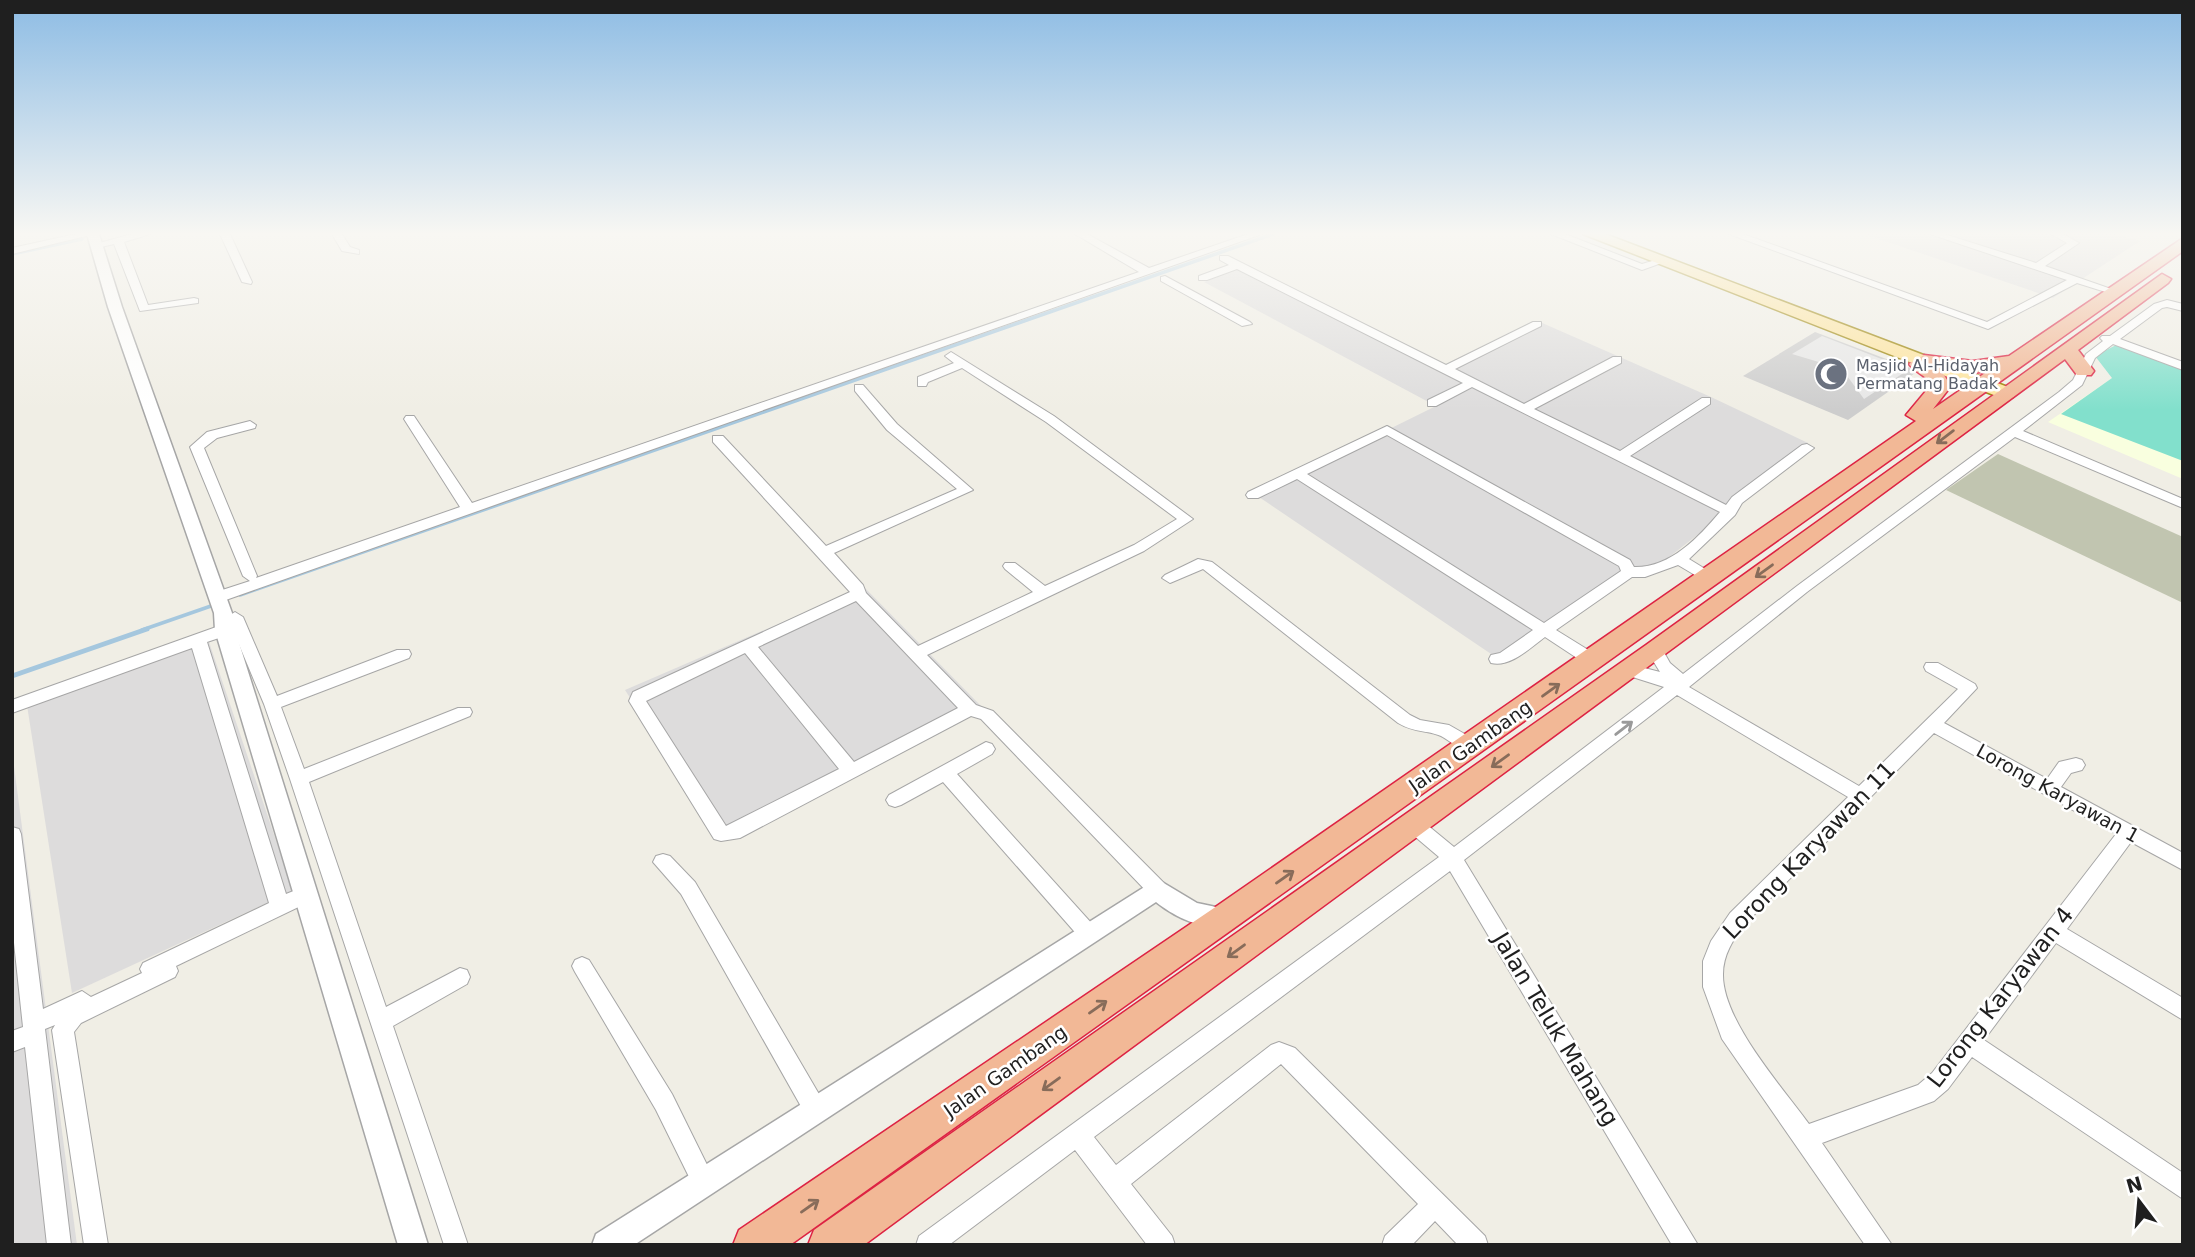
<svg xmlns="http://www.w3.org/2000/svg" width="2195" height="1257" font-family="'DejaVu Sans',sans-serif">
  <rect width="100%" height="100%" fill="#f0eee5"/>
  <g fill="#dddcdc">
    <path d="M1864,234h251l25,7 -87,57z"/>
    <path d="M1241,268l203,101 96,-47 171,75 97,46v5l-163,128 -19,1 -129,81 -241,-163 180,-89 -232,-124z"/>
    <path d="M864,587l118,120 -261,132 -96,-149z"/>
    <path d="M206,633l87,258 -221,102 -46,-294z"/>
    <path d="M12,751l65,494h-65z"/>
  </g>
  <path fill="#f9ffdf" d="M2183,367v112l-135,-57 64,-44z"/>
  <path fill="#cdcdcd" d="M1815,332l103,39 -70,49 -105,-44z"/>
  <path fill="#c1c5b0" d="M1998,454l185,83v66l-237,-113z"/>
  <path fill="#82e0cc" d="M2118,344l65,23v94l-122,-47 51,-36 -17,-22z"/>
  <path fill="#e7e7e7" d="M1822,336l75,29 11,5 -44,29 -22,-30 -50,-15z"/>
  <g fill="none" stroke-linecap="round" stroke-linejoin="round">
    <g stroke="#a5c7de" stroke-width="3.5">
      <path d="M12,254l70,-15"/>
      <path d="M240,595l1033,-361"/>
      <path d="M142,630l69,-24"/>
    </g>
    <path stroke="#a5c7de" stroke-width="5" d="M12,676l135,-47"/>
    <defs>
      <g id="minor">
        <path d="M76,234h18l-82,20v-6z"/>
        <path d="M132,234h18l-26,8 24,63 46,-7 4,1v4l-58,8 -26,-67 -17,4 -5,-3z"/>
        <path d="M220,234h10l22,48 -1,2 -9,-2z"/>
        <path d="M332,234h10l8,13 9,3v4l-17,-3z"/>
        <path d="M1075,234h12l62,34 99,-34h14l-1039,367h-10l-3,-4 3,-4 37,-12 -7,-5 -53,-129 17,-15 43,-11 6,4 -1,3 -38,10 -13,10 53,128 -1,2 204,-71 -56,-88 2,-3h8l58,87 667,-231z"/>
        <path d="M1551,234h14l77,30 20,-6 5,3 -25,9z"/>
        <path d="M1729,234h14l244,88 80,-42 -137,-46h14l92,29 31,-20 -16,-9h12l16,9 -34,23 72,25 -5,3 -35,-11 -89,46z"/>
        <path d="M1220,256h8l218,109 87,-43h8v4l-86,43 69,35 89,-47h8v6l-87,46 86,42 82,-53h8v6l-80,52 96,49 6,-8 70,-52 5,-1 7,4 -72,55 -7,12 -46,44 26,16 3,3 -3,3h-10l-27,-16 -33,12h-13l-76,53 42,26 2,4 -2,4h-12l-41,-27c-15,11 -35,31 -54,26l-2,-4 2,-4 9,-2 33,-23 -236,-151 -39,19h-10l-2,-3 2,-3 139,-66 243,134 4,7c36,1 64,-29 86,-55l-248,-125 -36,19h-8v-6l35,-17 -226,-114 -30,11h-8v-4l30,-11 -9,-5zM1387,435l232,131 2,5 -77,52 -237,-149z"/>
        <path d="M1165,276l85,46 2,2 -10,2 -81,-45v-4z"/>
        <path d="M2167,300l16,4v7l-16,-4 -5,1 -42,31 63,23v8l-70,-26 -18,14 -13,27 -59,46 160,68v9l-168,-71 -208,155 -118,95 170,99 99,-97 -32,-18 -2,-4 2,-4h12l37,21 2,4 -33,35 103,56 12,-17 17,-4 6,2 3,5 -3,5 -11,3 -10,14 122,66v17l-52,-28 -64,87 116,69v22l-127,-77 -72,97 199,133v26l-211,-142 -24,32 -14,12 -112,42 70,102h-27l-143,-206 -19,-52v-26l8,-20 19,-28 118,-116 -171,-102 -213,165 234,385h-26l-222,-374 -356,266 22,28 155,-120 8,-3 16,6 190,188 3,9h-30l-23,-24 -23,24h-30l3,-9 33,-32 -137,-140 -150,120 41,52 3,9h-28l-72,-95 -126,95h-33l3,-9 520,-379 -33,-28 -2,-5 2,-5 7,-2 7,2 34,28 210,-160 -41,-13 -2,-4 2,-4 6,-2 31,8 -13,-21 8,-5 6,1 9,16 13,11 114,-88 262,-194 14,-12 13,-26 17,-13 -3,-3 2,-2h8l44,-32zM1934,733l182,101 -184,239 -14,12 -109,39c-27,-37 -87,-104 -86,-150 0,-19 10,-34 21,-49z"/>
        <path d="M951,352l103,64 139,103 -49,32 -217,104 49,50 17,6 171,172 3,6 -3,6 -7,2 -7,-2 -169,-176 -10,-3 -231,122 -19,3 -7,-2 -85,-138 4,-9 217,-100 -137,-150v-6h10l103,110 131,-57 -70,-59 -32,-39v-6h8l34,39 76,66 -139,63 29,32 3,8 52,53 115,-54 -28,-23 -2,-3 2,-3h10l30,23 89,-41 43,-26 -131,-97 -84,-54 -34,14 -2,4h-8v-9l36,-14 -9,-7zM856,601l102,107 -104,54 -96,-115zM745,653l94,116 -113,57 -80,-125z"/>
        <path d="M1198,559l14,3 198,153 10,5 29,5 28,16 3,5 -3,5c-14,4 -24,-9 -36,-15 -14,-6 -26,-3 -43,-13l-195,-154 -33,14 -8,-5 3,-3z"/>
        <path d="M235,612l8,5 34,79 120,-46h12l2,4 -2,4 -128,49 23,62 154,-61h12l2,4 -2,4 -161,66 77,225 74,-39 7,2 3,7 -3,7 -74,42 75,219h-24l-154,-466 -26,-75 -31,-74 -2,4 -24,8 79,252 20,-8 7,2 3,6 -3,6 -137,66 2,5 -3,6 -94,46 -7,9 34,213h-24l-32,-215 3,-5 -10,4 26,216h-24l-22,-198 -13,5v-21l11,-4 -11,-103v-97l7,2 2,5 22,175 39,-18 9,6 51,-24 -2,-4 3,-6 126,-60 -77,-255 -180,65v-13l207,-74 6,-1 7,4 -5,-12z"/>
        <path d="M986,742l6,2 3,5 -3,5 -35,20 137,152 3,6 -3,6 -7,3 -7,-3 -137,-156 -42,23 -6,2 -6,-2 -3,-5 3,-5z"/>
        <path d="M663,854l7,2 25,26 128,219 3,8 -3,8 -8,3 -8,-3 -126,-223 -28,-32 3,-6z"/>
        <path d="M582,957l7,3 83,134 43,87 -4,8 -8,4 -8,-4 -39,-79 -81,-138 -3,-6 3,-6z"/>
      </g>
      <g id="tertiary">
        <path d="M87,234h12l23,73 110,306 3,17 193,615h-30l-183,-615 -1,-17 -106,-306z"/>
        <path d="M1157,879l40,24 38,8 3,7 -3,7c-26,9 -59,-7 -79,-23l-522,343h-42l4,-11z"/>
      </g>
      <path id="primary" d="M1583,234h22l408,155 3,4 -3,4h-14z"/>
      <g id="trunk">
        <path d="M2183,238v13l-1393,994h-57l6,-15 475,-322 702,-487 -10,-6 25,-30c-4,-10 -16,-12 -22,-21l15,-9 49,6 36,-5zM1940,369l33,4 15,-2 -55,38 18,-23z"/>
        <path d="M2162,274l9,5 -3,4 -90,67 16,21 -3,4h-14l-12,-16 -1201,886h-56l6,-15 832,-585z"/>
      </g>
    </defs>
    <use href="#minor" stroke="#a6a6a6" stroke-width="2"/>
    <use href="#tertiary" stroke="#a6a6a6" stroke-width="3"/>
    <use href="#primary" stroke="#9a8200" stroke-width="3"/>
    <use href="#trunk" stroke="#dd2343" stroke-width="3"/>
    <use href="#minor" fill="#fff" fill-rule="evenodd"/>
    <use href="#tertiary" fill="#fff" fill-rule="evenodd"/>
    <use href="#primary" fill="#fde49d" fill-rule="evenodd"/>
    <use href="#trunk" fill="#f2b896" fill-rule="evenodd"/>
  </g>
  <defs><path id="oneway-shaft" d="M-6 0H5M1.5-3L5.5 0L1.5 3" fill="none" stroke-width="1.6" stroke-linecap="round" stroke-linejoin="round" transform="scale(1.75)"/></defs>
  <g stroke="#886c5a">
    <use href="#oneway-shaft" transform="translate(1945 437) rotate(143)"/>
    <use href="#oneway-shaft" transform="translate(1764 571) rotate(144)"/>
    <use href="#oneway-shaft" transform="translate(1551 690) rotate(-36)"/>
    <use href="#oneway-shaft" transform="translate(1500 761) rotate(144)"/>
    <use href="#oneway-shaft" transform="translate(1285 877) rotate(-35)"/>
    <use href="#oneway-shaft" transform="translate(1236 951) rotate(144)"/>
    <use href="#oneway-shaft" transform="translate(1098 1007) rotate(-35)"/>
    <use href="#oneway-shaft" transform="translate(1051 1084) rotate(144)"/>
    <use href="#oneway-shaft" transform="translate(810 1206) rotate(-35)"/>
  </g>
  <use stroke="#9a9a9a" href="#oneway-shaft" transform="translate(1624 728) rotate(-38)"/>
  <linearGradient id="sky" x2="0" y2="1"><stop stop-color="#8dbce4"/><stop offset="0.57" stop-color="#f8f7f3"/><stop offset="1" stop-color="#f8f7f3" stop-opacity="0"/></linearGradient>
  <rect width="2195" height="410" fill="url(#sky)"/>
  <defs>
    <symbol id="mosque-disc" viewBox="-11 -11 22 22"><circle r="9.5" fill="#6b7280" stroke="#fff"/><path d="M3.5-4.9A6 6 0 1 0 3.5 4.9A5 5 0 1 1 3.5-4.9Z" fill="#fff"/></symbol>
  </defs>
  <g fill-rule="evenodd">
    <use href="#mosque-disc" x="1812" y="355" width="38" height="38"/>
  </g>
  <g text-anchor="middle" dominant-baseline="central" stroke-width="5" stroke-linejoin="round" paint-order="stroke">
    <g font-size="16" fill="#5b616d" stroke="#fff" text-anchor="start">
      <text x="1856" y="365">Masjid Al-Hidayah<tspan x="1856" dy="18">Permatang Badak</tspan></text>
    </g>
    <g font-size="19" fill="#1f1f1f" stroke="#fff">
      <text transform="translate(1470 746) rotate(-35)">Jalan Gambang</text>
      <text transform="translate(2058 793) rotate(29)">Lorong Karyawan 1</text>
      <text transform="translate(1005 1071) rotate(-35)">Jalan Gambang</text>
    </g>
    <g font-size="23" fill="#1f1f1f" stroke="#fff">
      <text transform="translate(1809 850) rotate(-46)">Lorong Karyawan 11</text>
      <text transform="translate(2000 997) rotate(-52)">Lorong Karyawan 4</text>
      <text transform="translate(1556 1029) rotate(59)">Jalan Teluk Mahang</text>
    </g>
  </g>
  <rect width="2195" height="1257" fill="none" stroke="#1f1f1f" stroke-width="28"/>
  <g transform="translate(2139 1201) rotate(344)" stroke="#ffffff" stroke-width="5" paint-order="stroke">
  <path d="M0-5L12 26L0 18L-12 26Z" fill="#1f1f1f"/>
  <text y="-10" font-size="19" font-weight="bold" text-anchor="middle" fill="#1f1f1f">N</text>
  </g>
</svg>
